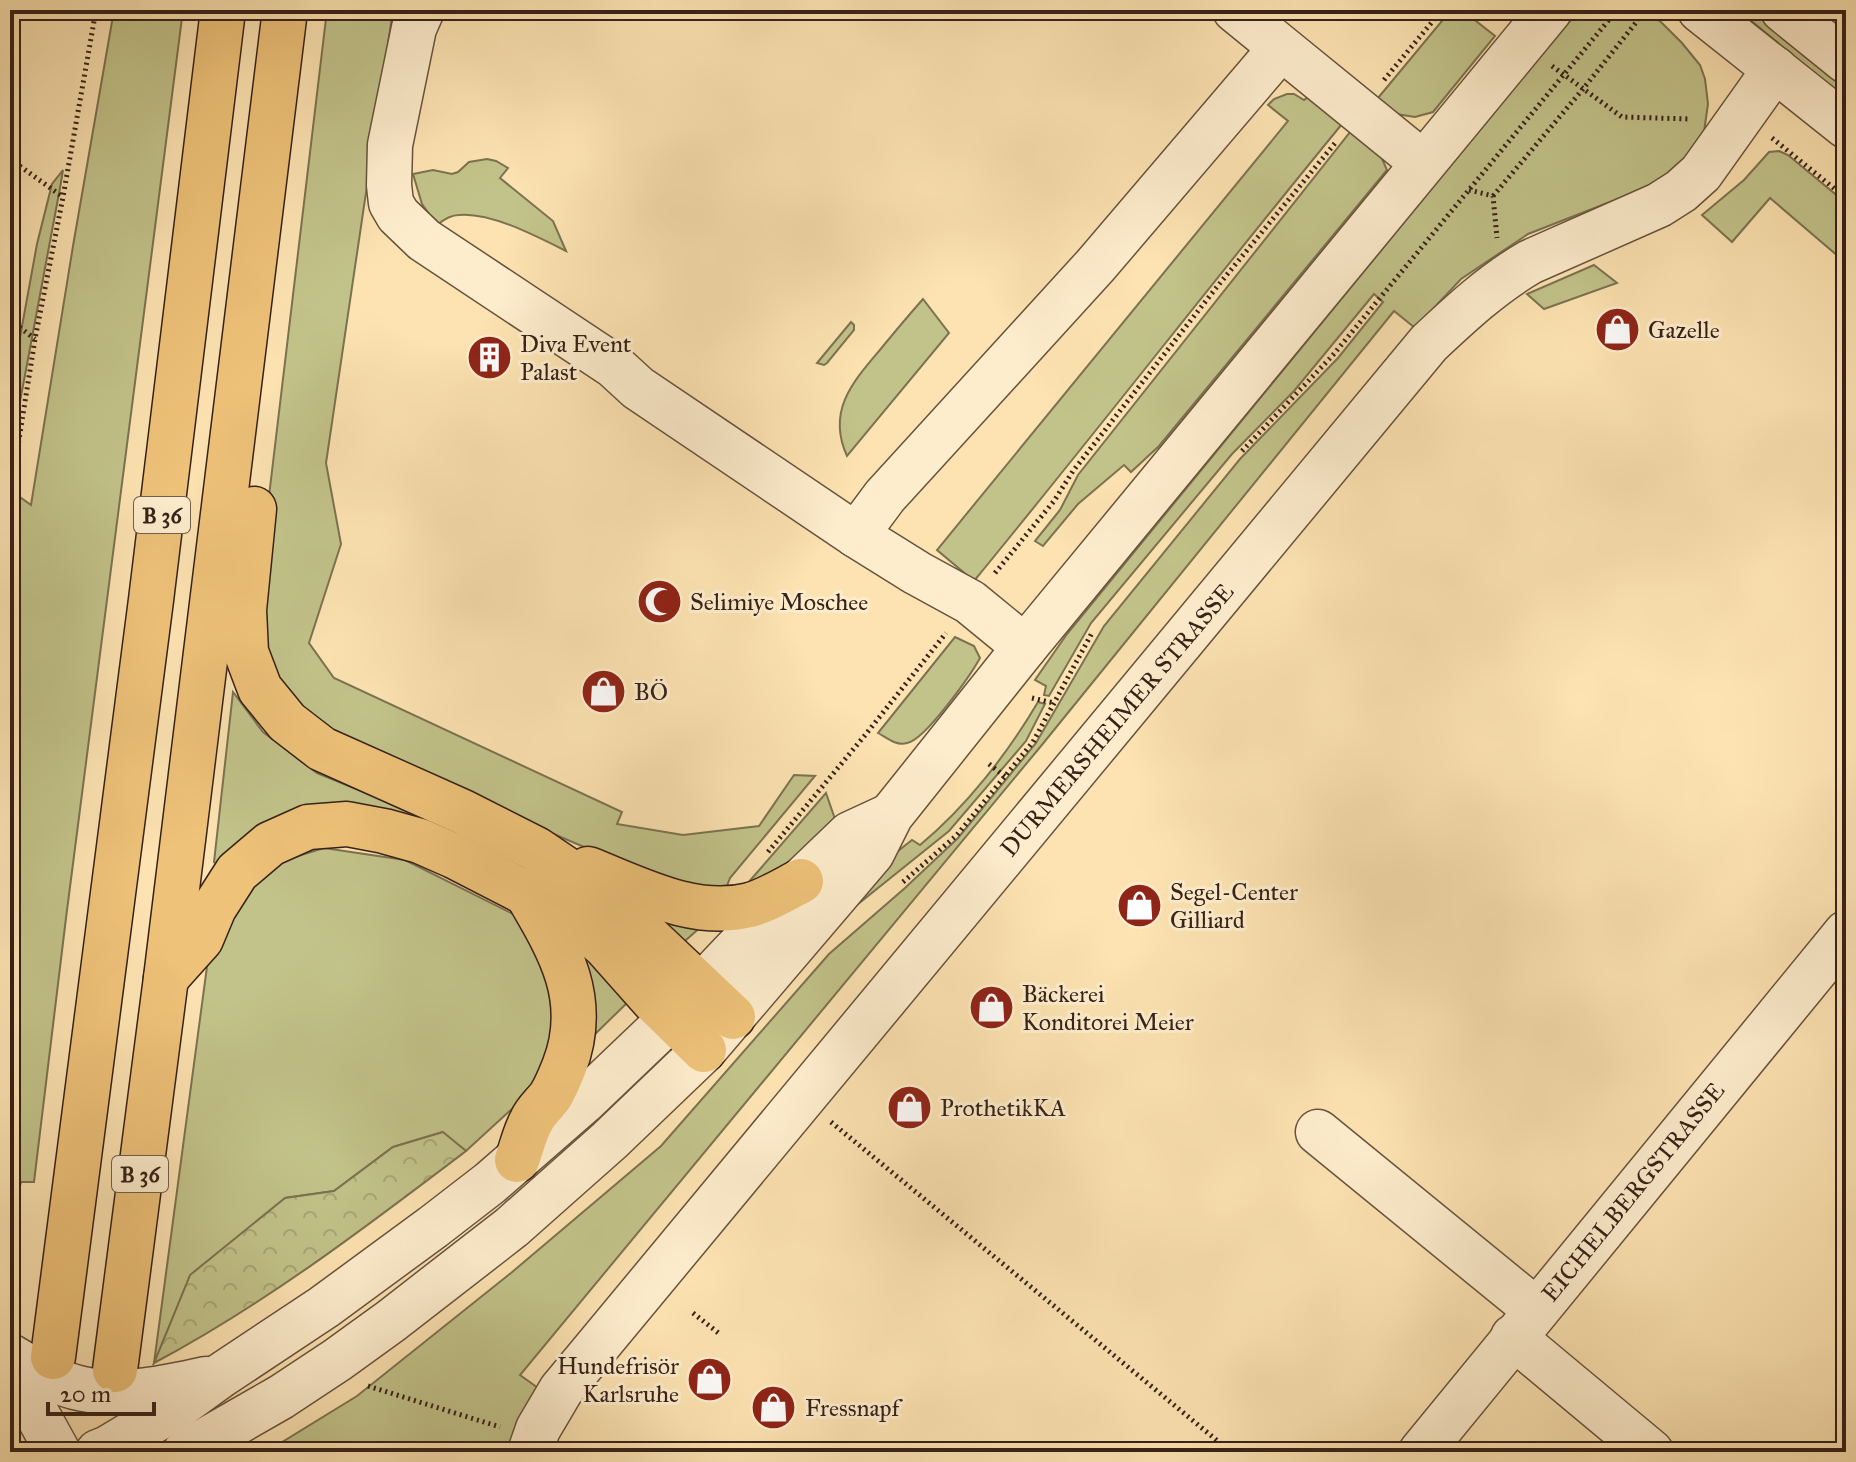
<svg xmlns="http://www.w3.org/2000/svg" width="1856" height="1462" font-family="'IM FELL Great Primer',serif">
  <defs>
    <pattern id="forest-crowns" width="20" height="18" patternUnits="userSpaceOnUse" patternTransform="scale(2)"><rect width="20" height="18" fill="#c2c38a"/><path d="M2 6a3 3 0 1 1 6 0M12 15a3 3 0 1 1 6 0" fill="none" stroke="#a7a776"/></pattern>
  </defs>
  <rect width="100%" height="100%" fill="#fde3b2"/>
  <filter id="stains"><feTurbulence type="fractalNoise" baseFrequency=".0025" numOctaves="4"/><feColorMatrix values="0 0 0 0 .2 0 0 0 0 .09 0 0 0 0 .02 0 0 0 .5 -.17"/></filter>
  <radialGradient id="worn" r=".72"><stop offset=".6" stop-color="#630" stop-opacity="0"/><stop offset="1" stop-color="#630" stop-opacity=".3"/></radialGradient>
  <g fill="#c2c38a" stroke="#7c7251" stroke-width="2">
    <path d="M114,10h69l-117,908 -32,264h-13l-11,41v-733l21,15 42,-259z"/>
    <path d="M327,10h66l-67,453 15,81 -32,99 25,35 288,134 -5,12 66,11 76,-9 35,-51 21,1 -85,102 -5,13 -64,-11 -315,-135 -29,-16 -52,-64 -6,-85z"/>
    <path d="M1451,10h11l33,26 -62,76 -18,5 -19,-3 -18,-16z"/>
    <path d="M1586,10h55l20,12 21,21 18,22 5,14 3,25 -4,28 -15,24 -19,18 -24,14 -118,46 -67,45 -46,49 -21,-17 -353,435 -521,629 21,15 -29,62h-246l91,-56 154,-123 150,-127 168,-192 76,-66 53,-50 78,-95 68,-117 136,-167 98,-101 45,-56 -9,-8 -80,97 -62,63 -141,169 -42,73 -5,-1 2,-9 -11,-6 32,-46 497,-607 8,-8z"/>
    <path d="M1738,10h30l78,64v25z"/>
    <path d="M1287,94h7l10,6 4,-3 34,27c-124,151 -244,306 -368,457l-37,-31 351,-429 -20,-16 6,-6z"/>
    <path d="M1351,131l29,23 7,16 -228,276 -28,26 -7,-7 -46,39 -35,42 -8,-5 25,-31 18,-35z"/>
    <path d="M1779,151l9,4 58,48v60l-76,-65 -38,44 -30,-27 42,-35 25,-28z"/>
    <path d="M487,159l9,2 12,7 -8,10 53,43 13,30c-28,-14 -75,-39 -107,-36 -9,0 -16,5 -22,10l-15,-21 -9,-30 20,-4 19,4 6,-2 11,-10z"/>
    <path d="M63,170l-3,18 -50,267v-63l27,-148 15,-60z"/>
    <path d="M1594,265l23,18 -73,26 -17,-15z"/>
    <path d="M923,299l26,34 -102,123c-20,-44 4,-72 32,-105 14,-17 29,-35 44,-52z"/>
    <path d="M851,322l3,3v5l-27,33 -3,2 -7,-2z"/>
    <path d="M955,637l19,9 6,12c-10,18 -55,82 -73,85 -11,3 -20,-5 -29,-10z"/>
    <path d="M233,692l30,40 54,41 106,43 117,54 -145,-54 -177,49 -4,-3z"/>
    <path d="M1038,702l7,2 -19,37 -77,90 -127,102 71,-78 19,-15 8,5c46,-38 88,-92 118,-143z"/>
    <path d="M826,793l10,29 -41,41 -48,21z"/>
    <path d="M324,848l81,12 116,58 39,95 -22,72 -72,66 -24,-19 -49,15 -59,44 -49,7 -131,165 54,-404 29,-60 38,-36z"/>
    <path d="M648,911l57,12 -29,26z"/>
    <path d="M579,949l52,50 -43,42z"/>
  </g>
  <path fill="url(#forest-crowns)" stroke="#7c7251" stroke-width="2" d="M443,1132l23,19c-100,76 -201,153 -312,212l36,-88 95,-77 49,-7 59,-44z"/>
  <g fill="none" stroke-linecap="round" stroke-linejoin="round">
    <defs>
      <g id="minor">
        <path d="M422,10l-8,18 -24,117 -1,40 2,18 7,12 26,25 190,126 24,22 218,147 61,38 53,29 55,45"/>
        <path d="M1235,10l188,153"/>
        <path d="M1700,10l146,116"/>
        <path d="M1783,10l63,51"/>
        <path d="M856,535l29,-39 210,-230 186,-218"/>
        <path d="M1318,1132l218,178"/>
        <path d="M1513,1337l138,115"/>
        <path d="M10,1356c22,13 47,28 73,33 41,8 83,-1 123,-10"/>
        <path d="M10,1365l48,87"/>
        <path d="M98,1452l10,-4 72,-43 40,-29 104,-69 109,-80 57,-44 93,-81 88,-84 130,-137 49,-47 39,-18"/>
        <path d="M185,1452l96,-55 56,-37 54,-39 121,-94 97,-86 95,-91 168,-197 19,-38 134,-168 525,-637"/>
        <path d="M530,1452l8,-23 23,-39 868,-1047c31,-29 63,-59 101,-81l129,-57 22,-14 20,-18 74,-104"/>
        <path d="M1421,1452l425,-519"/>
      </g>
      <g id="highway">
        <path d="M254,509l-10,101 2,42 14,37 27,33 35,27 141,63 73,37 68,46 129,122"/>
        <path d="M588,869c51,20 106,50 162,36 18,-5 35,-16 51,-24"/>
        <path d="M166,978l35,-39 13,-31 23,-36 33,-28 38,-17 39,-3 37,7 36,10 34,15 117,60 34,30 48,54 51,50"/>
        <path d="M517,1160c5,-13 8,-28 15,-40 4,-9 13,-16 19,-25 5,-8 9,-18 13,-28 26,-67 -4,-117 -37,-173"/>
        <path d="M53,1357l98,-757 72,-590"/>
        <path d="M115,1370l51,-392 119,-968"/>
      </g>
    </defs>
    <use href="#minor" stroke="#68523e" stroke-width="47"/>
    <use href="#highway" stroke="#362118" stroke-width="47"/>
    <g stroke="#362118" stroke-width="5" stroke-dasharray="2 4" stroke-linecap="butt">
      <path d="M1481,10l13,11"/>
      <path d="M1552,66l70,51 68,2"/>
      <path d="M1384,80l58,-70"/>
      <path d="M1772,138l74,60"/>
      <path d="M10,159l53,38"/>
      <path d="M1469,190l24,6 4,42"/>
      <path d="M1493,196l90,-107 63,-79"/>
      <path d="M10,320l25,19"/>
      <path d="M1242,451l91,-96 284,-345"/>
      <path d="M10,496l25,-157 28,-142 33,-187"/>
      <path d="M10,566l5,47 -5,38"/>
      <path d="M995,573l59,-72 19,-30 143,-183 120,-146"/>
      <path d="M1032,698l22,5"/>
      <path d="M989,764l18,14"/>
      <path d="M768,852l98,-118 80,-101"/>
      <path d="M903,882l54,-47 76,-93 60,-111"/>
      <path d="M831,1122l400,330"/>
      <path d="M693,1313l28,22"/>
      <path d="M368,1386l132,41"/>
    </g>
    <use href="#minor" stroke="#feedcd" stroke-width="44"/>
    <use href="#highway" stroke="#eec279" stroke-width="44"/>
  </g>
  <defs>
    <symbol id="shop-disc" viewBox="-11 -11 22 22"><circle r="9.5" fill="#8f2418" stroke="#feedcd"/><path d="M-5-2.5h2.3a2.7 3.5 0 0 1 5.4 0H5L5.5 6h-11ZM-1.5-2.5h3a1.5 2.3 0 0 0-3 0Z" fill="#fff"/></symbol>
    <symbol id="building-disc" viewBox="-11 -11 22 22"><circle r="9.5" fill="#8f2418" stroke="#feedcd"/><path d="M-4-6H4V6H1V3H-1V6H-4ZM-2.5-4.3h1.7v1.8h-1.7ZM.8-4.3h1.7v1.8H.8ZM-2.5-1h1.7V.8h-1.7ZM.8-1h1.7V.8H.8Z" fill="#fff"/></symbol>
    <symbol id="mosque-disc" viewBox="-11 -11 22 22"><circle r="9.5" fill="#8f2418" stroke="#feedcd"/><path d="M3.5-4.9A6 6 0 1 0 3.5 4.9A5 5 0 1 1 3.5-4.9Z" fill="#fff"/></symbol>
  </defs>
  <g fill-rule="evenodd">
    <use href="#shop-disc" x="1592" y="304" width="51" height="51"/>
    <use href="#building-disc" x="464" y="332" width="51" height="51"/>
    <use href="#mosque-disc" x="634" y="576" width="51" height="51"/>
    <use href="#shop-disc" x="578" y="666" width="51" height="51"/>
    <use href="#shop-disc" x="1114" y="880" width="51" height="51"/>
    <use href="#shop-disc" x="966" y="982" width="51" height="51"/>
    <use href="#shop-disc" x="884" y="1082" width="51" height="51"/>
    <use href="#shop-disc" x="684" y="1354" width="51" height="51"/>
    <use href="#shop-disc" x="748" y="1382" width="51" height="51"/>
  </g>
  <g text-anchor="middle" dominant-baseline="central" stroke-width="6" stroke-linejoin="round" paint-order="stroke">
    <g fill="#feedcd" stroke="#725e4e" stroke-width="2">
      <rect x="134" y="497" width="56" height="36" rx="6"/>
      <rect x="112" y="1156" width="56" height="36" rx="6"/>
    </g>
    <g font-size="22" font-weight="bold" fill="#362118">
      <text x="162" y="515">B 36</text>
      <text x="140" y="1174">B 36</text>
    </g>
    <g font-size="24" fill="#362118" stroke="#feedcd" text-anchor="start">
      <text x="1648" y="330">Gazelle</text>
      <text x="520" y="344">Diva Event<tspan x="520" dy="28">Palast</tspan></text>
      <text x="690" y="602">Selimiye Moschee</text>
      <text x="634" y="692">BÖ</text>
      <text x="1170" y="892">Segel-Center<tspan x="1170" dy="28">Gilliard</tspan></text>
      <text x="1022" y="994">Bäckerei<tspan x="1022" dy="28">Konditorei Meier</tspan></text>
      <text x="940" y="1108">ProthetikKA</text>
      <text x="679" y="1366" text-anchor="end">Hundefrisör<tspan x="679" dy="28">Karlsruhe</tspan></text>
      <text x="805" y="1408">Fressnapf</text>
    </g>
    <g font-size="24" fill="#362118" stroke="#feedcd">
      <text transform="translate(1117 720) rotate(-50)">DURMERSHEIMER STRASSE</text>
      <text transform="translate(1633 1192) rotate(-51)">EICHELBERGSTRASSE</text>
    </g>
  </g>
  <rect width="1856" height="1462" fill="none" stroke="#fde3b2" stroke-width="40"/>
  <rect x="12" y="12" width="1832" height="1438" fill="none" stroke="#362118" stroke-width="4"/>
  <rect x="20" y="20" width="1816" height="1422" fill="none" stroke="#362118" stroke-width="2"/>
  <path d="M48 1402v12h106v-12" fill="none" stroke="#362118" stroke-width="4"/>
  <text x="60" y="1402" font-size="24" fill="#362118" stroke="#feedcd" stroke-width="6" paint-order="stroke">20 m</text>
  <rect width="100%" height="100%" filter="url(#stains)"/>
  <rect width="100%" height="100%" fill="url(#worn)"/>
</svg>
